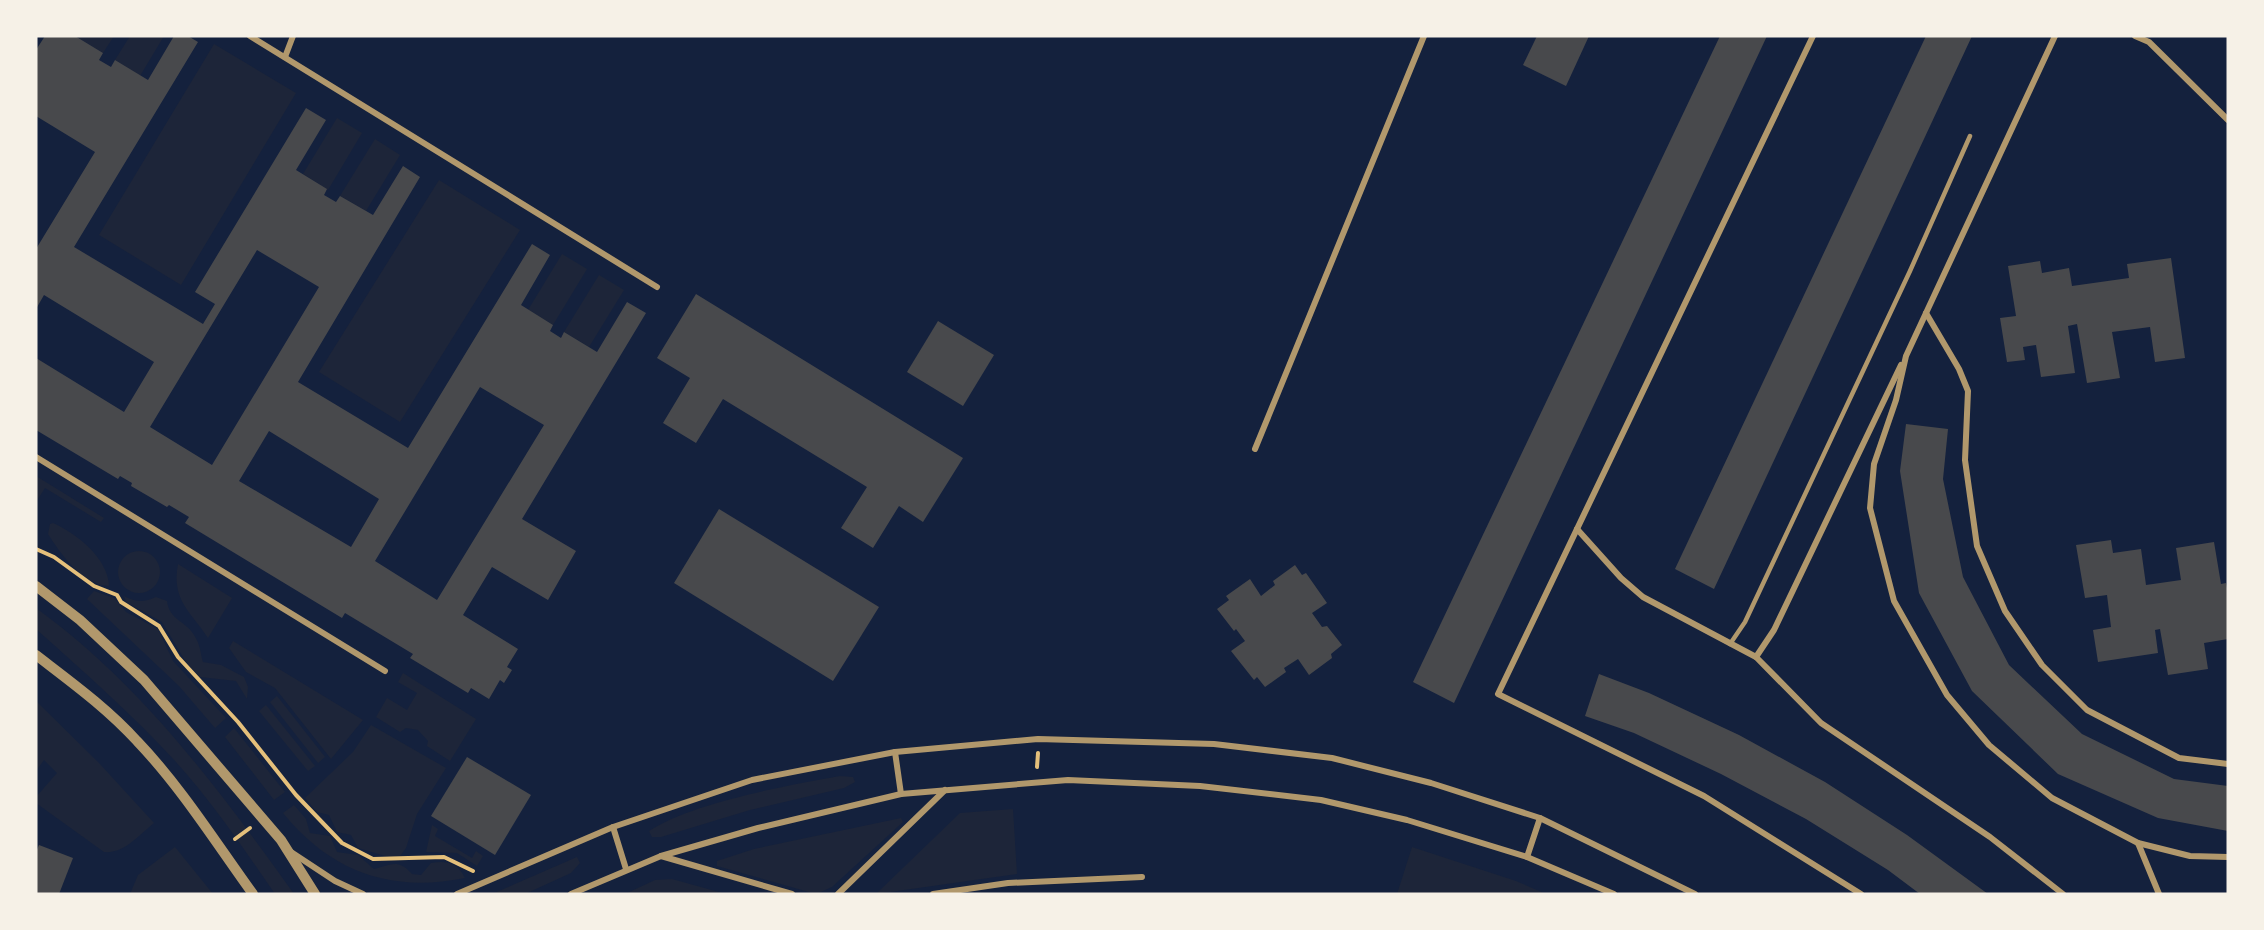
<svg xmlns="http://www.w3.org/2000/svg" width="2264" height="930" font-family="Signika,sans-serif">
  <rect width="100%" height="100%" fill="#14213d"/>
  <g fill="#1d2539">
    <path d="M79,36h35l-11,17 -25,-15z"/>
    <path d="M130,36h34l-24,40 -25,-16z"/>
    <path d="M214,44l82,49 -115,192 -82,-50z"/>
    <path d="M337,118l25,15 -34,57 -25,-16z"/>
    <path d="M375,139l25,16 -34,56 -26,-15z"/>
    <path d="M439,180l81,50 -120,192 -81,-50z"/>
    <path d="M562,254l25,15 -34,56 -25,-15z"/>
    <path d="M599,275l25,15 -35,57 -25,-15z"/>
    <path d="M36,476l68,42 -3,4 -56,-34 -9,14z"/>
    <path d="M53,523c23,10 55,35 56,63 -26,0 -49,-33 -61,-52l2,-10z"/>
    <circle cx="139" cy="572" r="21"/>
    <path d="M178,564l54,34 -24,40c-17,-26 -37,-38 -30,-74z"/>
    <path d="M94,591l20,7 12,14 32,17 15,32 53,57 -11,10 -36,-42 -92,-87z"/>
    <path d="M124,596c12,6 19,7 32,1l11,4c2,19 19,20 27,34 7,11 6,17 9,27l18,3 23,12 4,10 -1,12 -11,-18 -36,-4 -14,-15 -24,-40 -36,-20z"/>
    <path d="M36,608c105,76 183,181 258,286h-19c-31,-45 -62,-91 -99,-132 -44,-48 -92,-90 -140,-133z"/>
    <path d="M233,641l130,79 -32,39 -56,-71 -29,-16 -17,-24z"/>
    <path d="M403,673l73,46 -26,42 -23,-15 1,-5 -10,-11 -12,-2 -6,4 -24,-15 11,-19 20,12 10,-17 -19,-11z"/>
    <path d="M277,696l48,61 -7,6 -48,-61z"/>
    <path d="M36,701l63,62 55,60c-15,12 -30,31 -50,29l-68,-49v-6l21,-24 -13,-13 -8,11z"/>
    <path d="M266,705l49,61 -7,5 -49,-60z"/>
    <path d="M371,725l75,43 -29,46 -11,34 -6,8 -8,2 -34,-10 -7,-13 -14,-3 -8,-17 -12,-3 -12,-14 48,-46z"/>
    <path d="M234,728l51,64 -11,8 -49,-63z"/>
    <path d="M840,776l13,1 2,5 -11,6 -94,22 -89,27h-9l-3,-6c42,-28 140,-46 191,-55z"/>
    <path d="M294,805l12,14 4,14 20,3 7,16 21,3 16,14c17,-4 24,-11 38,5l9,1 10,-12c16,-3 27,0 34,15 -74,15 -134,-6 -182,-65z"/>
    <path d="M1013,809l4,65 -141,20 84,-81z"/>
    <path d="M901,818l2,4 -71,65 -16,7 -99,-28v-5l37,-12z"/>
    <path d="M432,825l6,4 -3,7 37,22 4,-7 7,5 -6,10 -20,-13 -31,-1z"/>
    <path d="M175,847l38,47h-83l8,-19z"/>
    <path d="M1412,847l104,34 30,13h-149z"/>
    <path d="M577,857l3,6 -9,10 -46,21h-33z"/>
    <path d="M672,879l54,15h-101l30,-14z"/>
  </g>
  <g fill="#48494c" fill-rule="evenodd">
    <path d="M45,36h30l28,17 -4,7 12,7 4,-7 33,20 26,-44h14l10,6 -124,205 129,77 12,-20 -20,-12 111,-184 20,12 -30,50 31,19 -3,6 12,7 4,-6 33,19 30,-49 17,11 -122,205 110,66 124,-204 18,11 -29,50 32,20 -3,6 11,7 3,-6 33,20 30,-50 19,11 -124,206 54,32 -28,49 -56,-33 -29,48 55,34 -11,18 5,3 -8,13 -4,-3 -11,19 -18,-11 -3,5 -58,-35 3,-4 -68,-41 -3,5 -157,-95 4,-6 -20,-12 -2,2 -36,-21 1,-3 -12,-7 -2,3 -82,-49v-72l88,54 30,-50 -110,-67 -8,14v-60l59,-97 -59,-36v-66zM257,250l62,37 -107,178 -62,-38zM480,387l64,38 -107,175 -62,-39zM269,431l110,68 -28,48 -112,-66z"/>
    <path d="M1537,36h52l-23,50 -43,-21z"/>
    <path d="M1720,36h47l-313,667 -41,-21z"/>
    <path d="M1926,36h46l-258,553 -39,-20z"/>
    <path d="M2171,258l14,100 -30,4 -5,-35 -38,5 8,46 -33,5 -10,-59 -9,2 7,47 -34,4 -5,-32 -13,2 2,13 -18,2 -7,-44 16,-2 -8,-50 32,-5 2,12 27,-5 3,18 57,-8 -2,-14z"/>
    <path d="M696,294l267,164 -40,64 -24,-16 -26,42 -32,-20 26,-41 -144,-88 -27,44 -33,-20 27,-45 -33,-20z"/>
    <path d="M938,321l56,34 -31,51 -56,-34z"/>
    <path d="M1906,424l42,5 -5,50 20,98 46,88 73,69 92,45 54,7v45l-70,-13 -100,-44 -86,-83 -53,-98 -19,-122z"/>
    <path d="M719,509l160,98 -46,74 -159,-98z"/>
    <path d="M2111,540l2,13 28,-4 5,36 35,-5 -5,-32 38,-6 7,42 5,-1 2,10v46l-24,4 4,26 -40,6 -8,-46 -5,1 3,23 -60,9 -5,-32 18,-3 -4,-32 -22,3 -9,-53z"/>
    <path d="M1295,565l7,10 4,-2 21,30 -15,10 10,14 5,-1 15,19 -11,9 1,4 -23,17 -11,-16 -14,9 2,4 -21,15 -8,-10 -3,3 -23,-29 14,-10 -9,-12 -2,2 -17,-22 12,-9 -3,-4 24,-17 11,17 14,-11 -2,-4z"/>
    <path d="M1599,674l50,19 90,42 86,47 82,53 81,59h-68l-32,-24 -82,-51 -85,-45 -87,-41 -49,-17z"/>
    <path d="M467,757l64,38 -36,60 -64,-39z"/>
    <path d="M39,845l34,13 -14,36h-23v-42z"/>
  </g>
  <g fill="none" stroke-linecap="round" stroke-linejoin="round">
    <g stroke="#e5c07b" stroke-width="4">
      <path d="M36,549l18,8 40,29 23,9 4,7 38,24 19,31 60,65 58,73 46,48 31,16 71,-2 29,14"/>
      <path d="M1037,767l1,-14"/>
      <path d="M235,839l15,-11"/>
    </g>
    <path stroke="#b1986c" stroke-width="4.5" d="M1730,644l15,-22 165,-351 60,-135"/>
    <g stroke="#b1986c" stroke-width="6">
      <path d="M250,36l407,251"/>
      <path d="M1813,36l-315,658 206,102 157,98"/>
      <path d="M2055,36l-149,320 -10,44 -22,64 -4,44 24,93 53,94 42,50 63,53 86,45 52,13 38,1"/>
      <path d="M2135,36l14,6 79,78"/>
      <path d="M285,57l8,-21"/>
      <path d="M1926,313l33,56 9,22 -3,69 12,86 28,65 37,54 45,45 92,48 49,6"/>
      <path d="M1255,449l169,-413"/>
      <path d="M36,457l349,214"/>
      <path d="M1577,529l44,49 22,19 113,60 65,66 169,114 73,57"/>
      <path d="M1756,657l18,-27 127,-265"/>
      <path d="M895,752l6,42"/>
      <path d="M613,827l13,42"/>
      <path d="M2138,843l21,51"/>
      <path d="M291,852l44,29 28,13"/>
      <path d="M661,856l131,38"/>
      <path d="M1527,857l13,-39"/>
      <path d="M457,894l156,-67 139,-47 143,-28 143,-13 176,5 118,14 99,25 109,35 155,76"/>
      <path d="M571,894l90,-38 97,-28 143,-34 167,-14 132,6 121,14 86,20 120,37 87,37"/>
      <path d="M838,894l107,-104"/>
      <path d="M933,894l75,-11 134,-6"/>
    </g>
    <g stroke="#b1986c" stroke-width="10">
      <path d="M36,586l44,34 64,60 137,160 34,54"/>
      <path d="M36,655c35,27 71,53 101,86 44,46 79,102 116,153"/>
    </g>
  </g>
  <rect width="2264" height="930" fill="none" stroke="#f6f1e7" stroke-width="75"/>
</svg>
